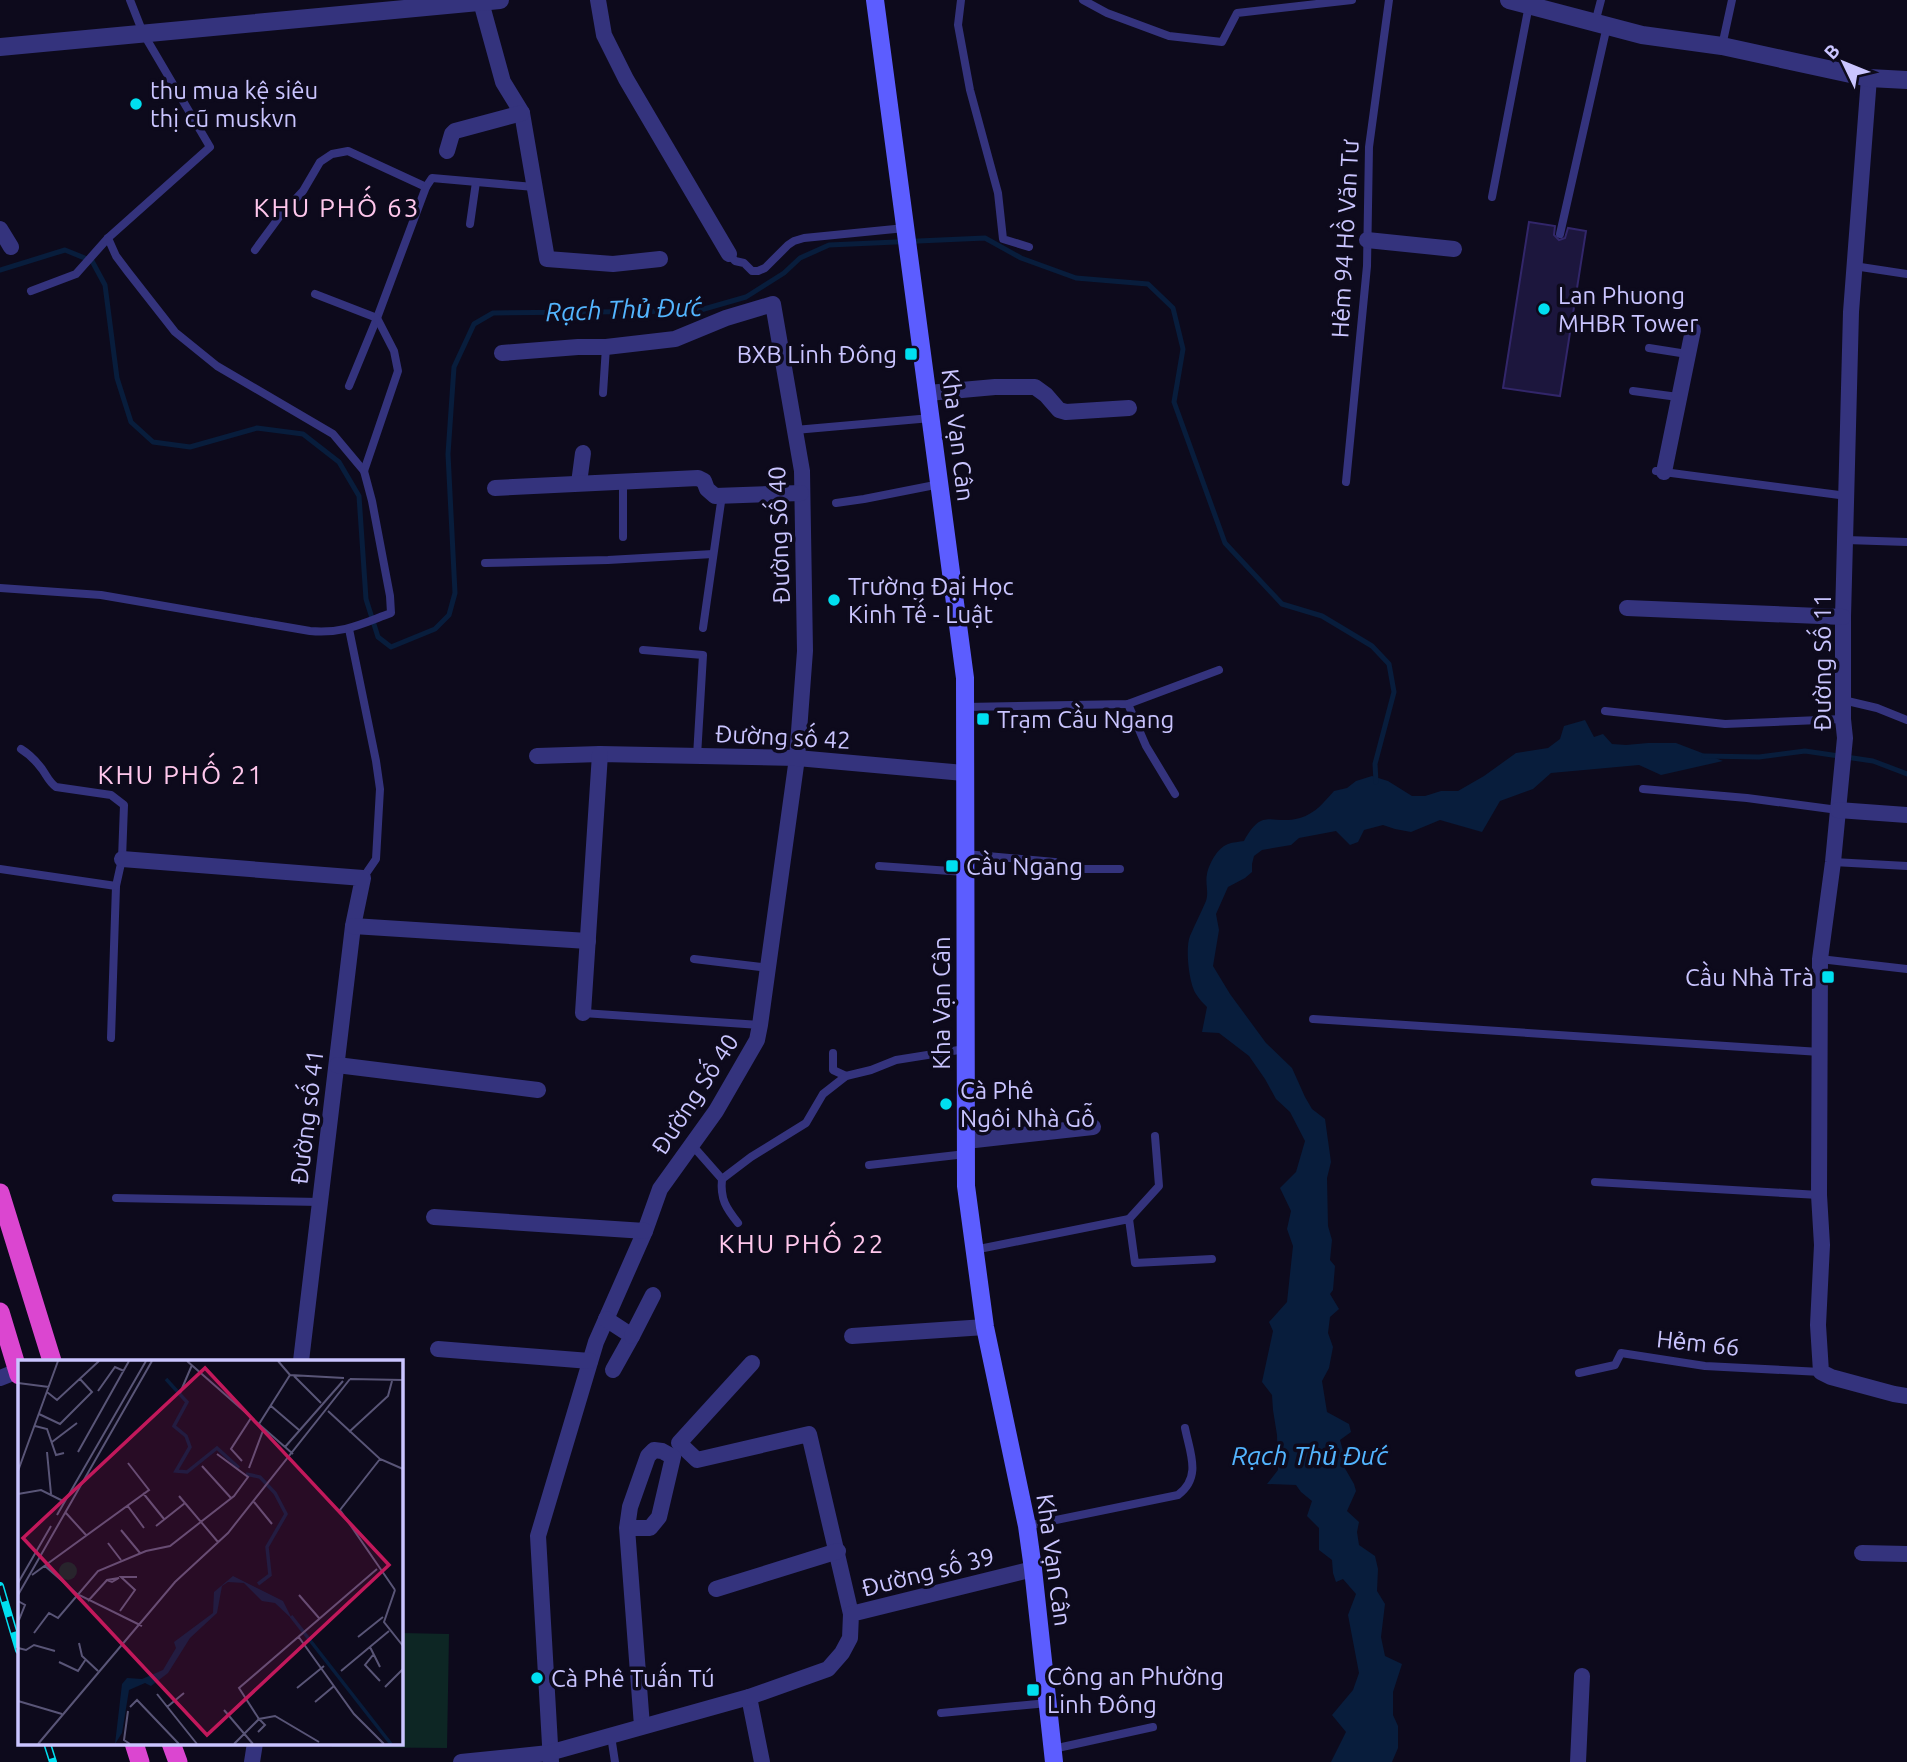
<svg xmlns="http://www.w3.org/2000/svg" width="1907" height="1762" font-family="Ubuntu,sans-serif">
  <rect width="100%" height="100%" fill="#0d0a1c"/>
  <path fill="#0d2624" d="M401,1633l48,1 -2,114 -115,-1v-4h69z"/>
  <path fill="#081d3c" d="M1585,720l9,17 9,-3 9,10 14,1 22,-2h28l47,18 -62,14 -22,-10 -88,8 -18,16 -33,12 -18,31 -42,-12 -29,12 -16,-3 -12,-4 -19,5 -6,12 -8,3 -14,-14 -37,7 -8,7 -29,5 -8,6 -2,8v8l-7,6 -17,9 -12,27 3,16 -6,36 17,28 36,49 26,25 13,29 7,12 13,10 6,43 -4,16 1,48 4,14 -2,20 5,6 -2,24 -3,4 9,15 -9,8 -2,16 5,14 -4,21 -7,13 5,31 22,12 2,8 -11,8 3,11v14l11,19 2,7 -9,20 12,11 -2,10 2,13 16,11 3,13 -1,22 8,13 -4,33 4,19 17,8 -9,28v23l5,11v22l-6,14h-61l15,-30 -14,-17 21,-25 6,-17 -11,-58 8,-21 -13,-15 -7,3 -3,-9 -1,-13 -13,-10v-22l-12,-12 5,-15 -11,-9 -5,-7 -29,-1 11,-14 -1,-35 -4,-25 -1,-15 -10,-13 11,-51 -4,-9 18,-20 6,-56 -6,-17 4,-18 -11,-23 16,-16 9,-31 -15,-29 -14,-13 -11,-20 -16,-23 -30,-23 -17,-1 5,-25c-4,-4 -8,-8 -11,-13 -7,-10 -11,-46 -6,-58 5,-12 11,-23 16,-35 3,-9 -1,-18 1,-27 2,-10 10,-26 21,-30 5,-2 11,-2 16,-3 19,-35 27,-15 56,-23 16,-5 23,-15 34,-27l13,-3 9,-7 16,-5 16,5 24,15h13l16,-5h17l26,-15 32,-23 32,-5 12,-9 4,-13z"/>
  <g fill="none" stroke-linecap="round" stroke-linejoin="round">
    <g stroke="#081d3c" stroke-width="5">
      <path d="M0,270l65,-20 27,11 13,24 12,93 14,44 22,20 37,5 67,-19 46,6 36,28 20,34 7,103 12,38 13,10 44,-18 14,-14 6,-22 -7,-139 6,-87 20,-43 19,-11 204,-2 49,-14 38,-24 16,-15 29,-13 156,-7 36,20 55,20 72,6 25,24 10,41 -9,53 51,141 57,61 40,12 50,30 17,18 5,28 -19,72 1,18"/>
      <path d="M1704,756l55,1 46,-6 68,10 34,13"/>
    </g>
  </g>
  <path fill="#1c163d" stroke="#32266a" stroke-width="2" d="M1529,222l26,4 -1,9 5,5 6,-2 3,-10 18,3 -26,165 -57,-8z"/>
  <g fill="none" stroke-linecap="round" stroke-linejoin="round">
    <g stroke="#34337d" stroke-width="8">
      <path d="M961,0l-3,25 12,65 28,103 5,46 26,8"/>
      <path d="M1083,0l24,13 62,23 53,6 15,-29 115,-13"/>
      <path d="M1595,23l6,-23"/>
      <path d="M1722,46l10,-46"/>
      <path d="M1492,197l37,-192"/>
      <path d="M470,224l6,-42"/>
      <path d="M1560,234l47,-208"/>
      <path d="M108,238l8,18 12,16 47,60 42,34 116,68 31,37"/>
      <path d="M255,250l25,-34 23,-25 17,-29 12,-8 16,-3 78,36"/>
      <path d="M729,254l6,7 9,2 8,8h6l7,-3 23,-23 6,-4 10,-3 101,-10"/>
      <path d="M1854,266l53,8"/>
      <path d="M31,291l45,-17 32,-36 102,-91 -67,-114 -13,-33"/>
      <path d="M1649,348l38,6"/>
      <path d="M349,386l28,-68 49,-131 6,-9 102,9"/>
      <path d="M1633,391l45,6"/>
      <path d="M603,393l3,-46"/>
      <path d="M795,430l136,-12"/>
      <path d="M1656,471l191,25"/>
      <path d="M623,481v56"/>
      <path d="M1346,482l21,-216 2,-119 20,-147"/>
      <path d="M836,503l28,-4 76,-15"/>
      <path d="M1846,540l61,2"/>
      <path d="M485,563l123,-3 105,-6"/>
      <path d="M0,588l101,7 209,36c33,3 51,-7 81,-18l-1,-17 -18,-95 -8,-30 34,-100 -4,-20 -17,-33 -62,-24"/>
      <path d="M703,628l19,-133"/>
      <path d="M349,629l27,132 4,28 -4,70 -13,19"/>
      <path d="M643,650l60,5 -6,101"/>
      <path d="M1843,700l34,8 30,12"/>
      <path d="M1128,704l18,42 29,48"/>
      <path d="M965,707l163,-3 91,-34"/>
      <path d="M1605,711l120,13 118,-5"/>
      <path d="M21,749c8,5 15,12 21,20 5,7 7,13 14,18l55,8 13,10 -2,54 -6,27 -5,152"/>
      <path d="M1643,789l104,9 91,12"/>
      <path d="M965,854l90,8 7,7h58"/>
      <path d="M1833,862l74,4"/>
      <path d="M879,866l86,6"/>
      <path d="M0,869l116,17"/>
      <path d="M694,959l75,9"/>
      <path d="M1820,959l87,10"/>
      <path d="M583,1013l177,12"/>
      <path d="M1313,1019l507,33"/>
      <path d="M833,1053v17l13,6"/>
      <path d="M692,1145l30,34 29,-22 55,-34 17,-29 23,-18 25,-6 25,-10 69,-11"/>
      <path d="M869,1165l97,-11"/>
      <path d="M722,1179c-2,20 4,29 16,44"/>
      <path d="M1595,1182l224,13"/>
      <path d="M116,1198l204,4"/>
      <path d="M1129,1219l30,-33 -4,-50"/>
      <path d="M974,1250l155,-31 6,44 77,-4"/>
      <path d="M1579,1373l36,-8 6,-12 84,13 116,6"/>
      <path d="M1027,1526l151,-31c24,-18 12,-42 7,-67"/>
      <path d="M941,1713l107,-10"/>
      <path d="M611,1736l4,26"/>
      <path d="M1053,1749l100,-22"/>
    </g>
    <g stroke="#34337d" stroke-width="16">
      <path d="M598,0l6,35 22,44 103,175"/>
      <path d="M481,2l22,80 19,31 25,146 66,5 47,-5"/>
      <path d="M1869,78l-18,234 -8,305v102l2,19 -12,124 -13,97 -1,236 3,50 -4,80 3,47 10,5 63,17 13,2"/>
      <path d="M447,151l5,-17 3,-3 67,-18"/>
      <path d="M0,229l11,18"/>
      <path d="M1367,240l87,9"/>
      <path d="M502,353l76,-6h28l69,-8 51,-21 47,-14 29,167 3,180 -8,107 -37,267 -3,15 -41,71 -56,78 -15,42 -49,111 -58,194 13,226"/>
      <path d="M928,393l67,-6h40l11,8 13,15 7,2 63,-4"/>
      <path d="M1664,472l29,-142"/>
      <path d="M579,483l4,-30"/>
      <path d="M495,488l203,-10 6,3 3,8 8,7 86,-3"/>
      <path d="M1627,608l216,9"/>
      <path d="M537,756l63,-2 197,4 167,15"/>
      <path d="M1838,810l69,5"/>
      <path d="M122,859l241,19 -10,48 -52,435"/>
      <path d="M353,926l235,15"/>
      <path d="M583,1013l17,-259"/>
      <path d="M337,1065l201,25"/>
      <path d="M966,1141l127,-14"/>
      <path d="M434,1217l211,14"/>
      <path d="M606,1319l26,17 -19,34"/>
      <path d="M632,1336l21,-41"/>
      <path d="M852,1336l133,-9"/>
      <path d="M438,1349l152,12"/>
      <path d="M752,1363l-73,80 18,17 112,-26 42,180"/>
      <path d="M0,1378l18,-7"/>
      <path d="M627,1528h23l9,-11 14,-60 -11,-6 -8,-1 -6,6 -18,51 -3,21 15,198"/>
      <path d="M1862,1553l45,1"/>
      <path d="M716,1589l122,-38"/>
      <path d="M749,1697l13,65"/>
      <path d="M252,1762l3,-19"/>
      <path d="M461,1762l88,-9 200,-56 79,-28 14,-16 8,-15 1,-24 182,-45"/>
      <path d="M1578,1762l4,-86"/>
    </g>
    <g stroke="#34337d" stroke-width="18">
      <path d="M1509,0l133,35 80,11 147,32 38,2"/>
      <path d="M0,47l500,-47"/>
    </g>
    <path stroke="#5c5dff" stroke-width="18" d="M875,0l90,678 1,508 19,141 42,199 6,43 21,193"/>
    <g stroke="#db46d0" stroke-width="19">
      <path d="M0,1193l52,168"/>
      <path d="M0,1312l19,63"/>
      <path d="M134,1743l6,19"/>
      <path d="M171,1743l7,19"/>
    </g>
    <defs>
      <g id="rail">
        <path d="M0,1586l19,64"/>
        <path d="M47,1743l6,19"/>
      </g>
    </defs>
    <use href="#rail" stroke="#00dff0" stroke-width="8"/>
    <use href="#rail" stroke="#0d0a1c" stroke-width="5" stroke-dasharray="16" stroke-linecap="butt"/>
  </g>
  <g fill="#00dff0" stroke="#0d0a1c" stroke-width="2.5">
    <circle cx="136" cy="104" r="7"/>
    <circle cx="1544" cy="309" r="7"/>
    <rect x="904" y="347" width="14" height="14" rx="3.5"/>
    <circle cx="834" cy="600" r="7"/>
    <rect x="976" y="712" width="14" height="14" rx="3.5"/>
    <rect x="945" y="859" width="14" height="14" rx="3.5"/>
    <rect x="1821" y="970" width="14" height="14" rx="3.5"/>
    <circle cx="946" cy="1104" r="7"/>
    <circle cx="537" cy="1678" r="7"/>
    <rect x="1026" y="1683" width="14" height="14" rx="3.5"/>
  </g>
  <g text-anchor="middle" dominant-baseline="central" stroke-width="7" stroke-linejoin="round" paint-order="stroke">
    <g font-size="24" fill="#cac5ff" stroke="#0d0a1c" text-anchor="start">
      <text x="150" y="90">thu mua kệ siêu<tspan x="150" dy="28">thị cũ muskvn</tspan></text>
      <text x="1558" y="295">Lan Phuong<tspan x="1558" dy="28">MHBR Tower</tspan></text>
      <text x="897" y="354" text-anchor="end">BXB Linh Đông</text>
      <text x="848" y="586">Trường Đại Học<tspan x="848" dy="28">Kinh Tế - Luật</tspan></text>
      <text x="997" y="719">Trạm Cầu Ngang</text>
      <text x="966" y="866">Cầu Ngang</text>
      <text x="1814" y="977" text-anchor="end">Cầu Nhà Trà</text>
      <text x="960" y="1090">Cà Phê<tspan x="960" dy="28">Ngôi Nhà Gỗ</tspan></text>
      <text x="1047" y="1676">Công an Phường<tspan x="1047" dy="28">Linh Đông</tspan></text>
      <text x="551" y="1678">Cà Phê Tuấn Tú</text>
    </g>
    <g font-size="24" fill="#cac5ff" stroke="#0d0a1c">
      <text transform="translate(1345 239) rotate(-87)">Hẻm 94 Hồ Văn Tư</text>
      <text transform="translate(958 435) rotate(83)">Kha Vạn Cân</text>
      <text transform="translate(779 535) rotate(-92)">Đường Số 40</text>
      <text transform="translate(1822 662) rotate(-90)">Đường Số 11</text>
      <text transform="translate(783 737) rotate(3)">Đường số 42</text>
      <text transform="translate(941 1003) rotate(-90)">Kha Vạn Cân</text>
      <text transform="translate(695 1094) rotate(-57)">Đường Số 40</text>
      <text transform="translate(307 1117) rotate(-83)">Đường số 41</text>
      <text transform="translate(1698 1343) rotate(6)">Hẻm 66</text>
      <text transform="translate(1054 1560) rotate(82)">Kha Vạn Cân</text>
      <text transform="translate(928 1572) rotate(-14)">Đường số 39</text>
    </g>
    <g font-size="26" letter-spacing="2" fill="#ffc7ec" stroke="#0d0a1c">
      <text x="337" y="207">KHU PHỐ 63</text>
      <text x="181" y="774">KHU PHỐ 21</text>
      <text x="802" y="1243">KHU PHỐ 22</text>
    </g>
    <g font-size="26" font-style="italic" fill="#53b5ff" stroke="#0d0a1c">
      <text transform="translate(624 309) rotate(-2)">Rạch Thủ Đức</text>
      <text x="1310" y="1455">Rạch Thủ Đức</text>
    </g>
  </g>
  <g transform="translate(18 1360)">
    <rect width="385" height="385" fill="#0d0a1c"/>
    <path d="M41 211a9 9 0 1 1 18 0a9 9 0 1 1-18 0Z" fill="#0d2624"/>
    <path d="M215,216l50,25 9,18 -17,-16 -13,-2 -18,-18 -16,-1 -6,4 -5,27 -27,25 -22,35 -17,13 -6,-3 -16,7 -7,43 -7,11 7,-60 5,-6 15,1 21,-9 13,-22 -2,-6 39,-29 1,-21z" fill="#081d3c"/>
    <path fill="none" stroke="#081d3c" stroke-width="3.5" d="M148,19l21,23 -13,24 12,10 4,11 -14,24 11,1 30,-24 22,20M228,114l14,3 15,16 11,21 -19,33 3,28 -12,9M273,256l100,128"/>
    <path fill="none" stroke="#595577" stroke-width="2" d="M169,1l98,86M260,1l12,14 54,3M276,16l27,27M332,19l53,1M0,23l31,4M80,31l17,-24 9,4M29,32l10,8 42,-39M162,33l12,-28M253,46l28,24M310,51l52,48 23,10M21,54l21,10 32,-32 -12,-13M241,64l31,-49M17,66l12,3 9,26 8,-2M331,72l39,-36 4,-15M34,82l25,-19M29,92l4,42M60,92l51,-91M275,94l-8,-7 58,-66M362,99l-40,51 55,80M224,101l-11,-12 20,-31M184,106l29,32M231,108l15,-40M0,111l40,-110M125,133l21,26M0,134l23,-4 24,12M161,136l39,46M236,142l18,22M109,145l17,23M48,153l20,22M39,155l89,-154M138,166l29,-23M103,170l19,23M90,183l13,17M27,206l32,28 65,32M14,215l117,-85 -21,-27M0,223l33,-57M377,230l-11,32 19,24M0,235l134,-234M281,235l20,23M0,241l7,4 -6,15M70,241l19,-21 12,-2 -7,4 -5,-2M102,251l15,-21 -14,-13h16M16,273l15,-20 9,5 40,-47 48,-20 24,-5 64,-50 14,-19 -31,-23M280,276l56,78 30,30M340,277l25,-20M61,283l3,13 16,15M352,287l10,20M0,288l8,2 8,-5 21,6M355,295l-8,10 15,16M41,302l19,9 8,-12M323,311l48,-40M367,327l18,-18M279,328l27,-22M139,334l40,50M0,341l44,13M297,342l19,-16M112,347l7,-7 42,44M149,347l17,-14M206,350l29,34M110,351l-4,29 6,4M240,372l7,-7 -6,-6 16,-3 44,26M20,384l137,-162 53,-49 122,-154M216,384l25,-25 -20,-31 138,-119"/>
    <path fill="#c2185b" fill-opacity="0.15" stroke="#c2185b" stroke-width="3.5" d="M187,8l184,197 -182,170 -184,-197z"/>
    <rect width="385" height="385" fill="none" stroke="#cac5ff" stroke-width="3.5"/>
  </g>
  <g transform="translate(1844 63) rotate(313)" stroke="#0d0a1c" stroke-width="5" paint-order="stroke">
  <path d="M0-5L12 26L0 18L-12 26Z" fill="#cac5ff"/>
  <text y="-10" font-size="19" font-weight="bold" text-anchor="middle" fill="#cac5ff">B</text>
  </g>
</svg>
